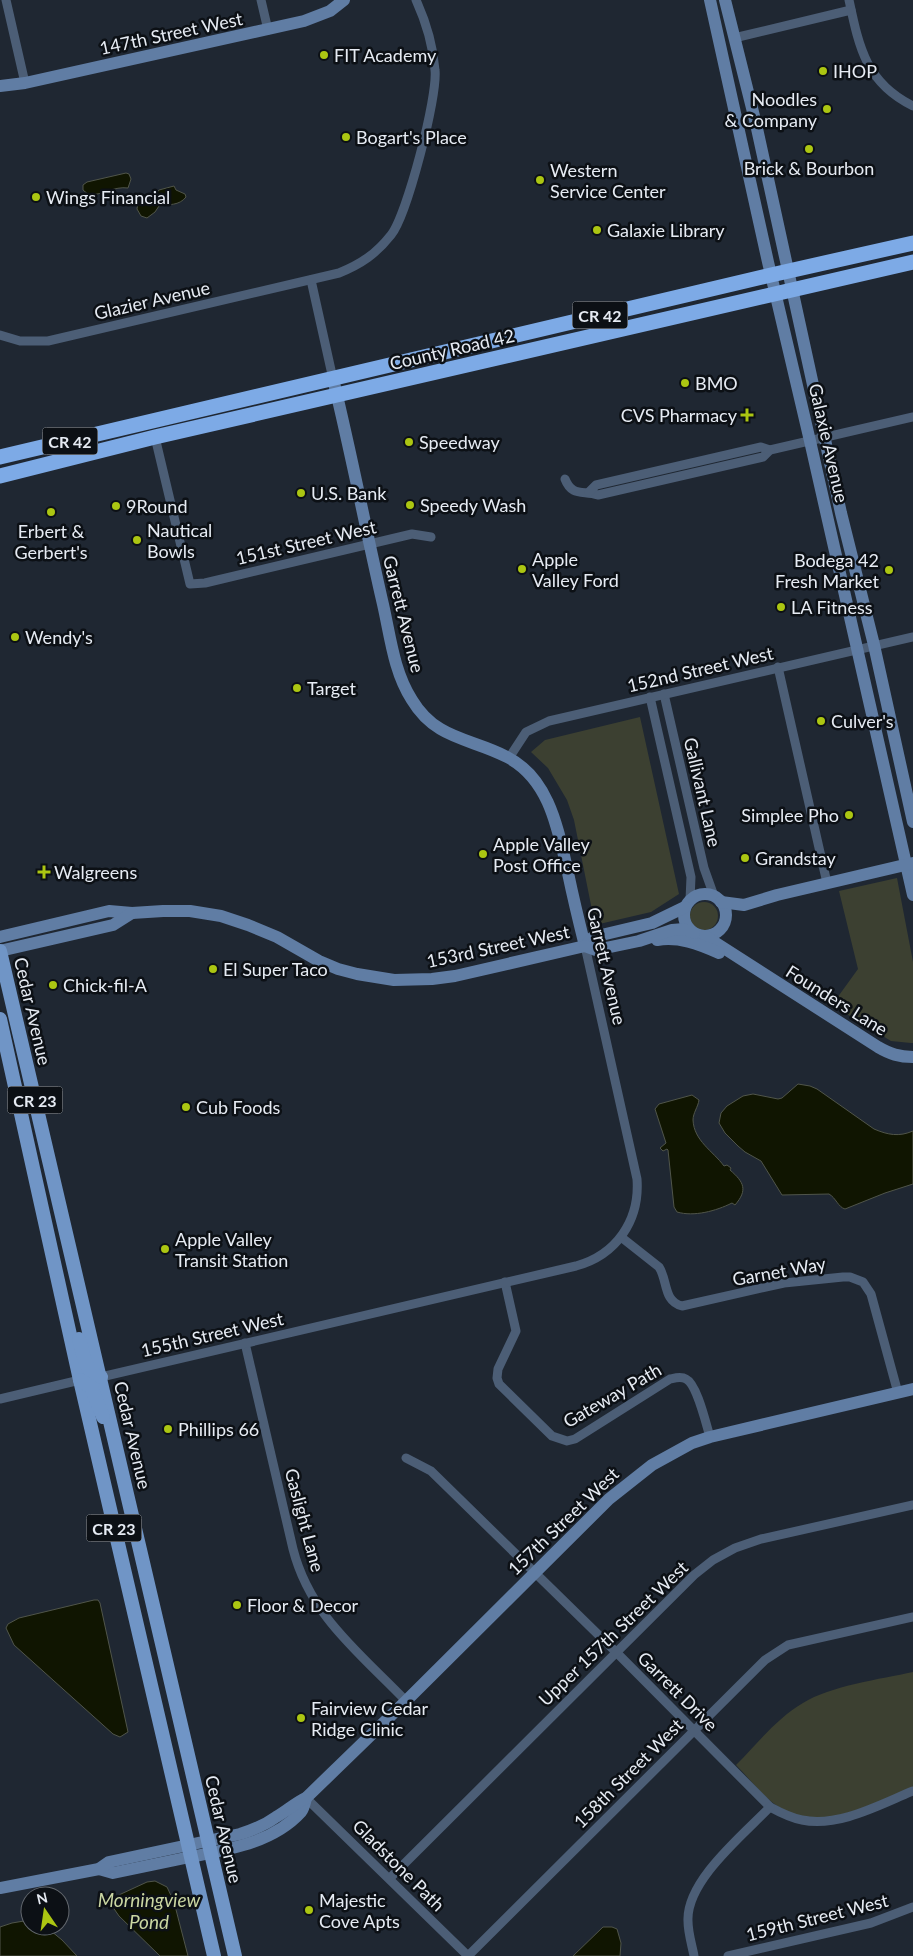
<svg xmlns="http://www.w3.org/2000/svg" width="913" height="1956" font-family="Lato,sans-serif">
  <rect width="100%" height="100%" fill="#1f2732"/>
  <g fill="#3c4031">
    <path d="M640,717l39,177 -28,18 -56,13 -21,-105 -7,-20 -19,-32 -17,-16 14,-12z"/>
    <path d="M897,878l16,84v81h-2l-20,-2 -59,-36 26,-36 -19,-78z"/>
    <circle cx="704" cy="916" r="14"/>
    <path d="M913,1672v115c-38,15 -89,45 -129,23 -19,-10 -33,-30 -48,-45 21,-21 41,-47 67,-62 27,-17 78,-24 110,-31z"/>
  </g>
  <g fill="#101501" stroke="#50554a">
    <path d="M126,173l3,1 2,5 -3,9c-14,-2 -25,7 -39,7l-6,-5v-5l4,-3z"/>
    <path d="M174,186l2,4 9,4 1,3c-7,9 -17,7 -27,9l-4,6 -8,6 -6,-2 -4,-7 1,-7h11l10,-12z"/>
    <path d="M798,1084l12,2 7,3 57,40c14,6 25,8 39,2v53l-28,9 -40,16c-7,-2 -9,-11 -16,-15l-47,1 -21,-34 -16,-9 -7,-6 -13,-13 -6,-10 2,-10 6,-7 16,-10 10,-2 25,5 4,-1z"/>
    <path d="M692,1095l7,5c-1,7 -6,13 -6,20 1,21 20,31 31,46l3,-1 4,3 -1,2c14,12 18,20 5,35l-3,-2c-16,8 -38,14 -55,9l-3,-5 -6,-57 -1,-1 -4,2 -3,-3 6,-5 -11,-34 4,-5z"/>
    <path d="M94,1600h4l2,3 28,129 -8,5 -7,-3 -99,-89 -8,-17 2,-4 11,-6z"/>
    <path d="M155,1881l12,6 7,15 14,54h-28l-41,-40 -11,-16 39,-18z"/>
    <path d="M30,1920v6h15l17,14 15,16h-77v-29l12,-4z"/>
    <path d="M603,1927h9l5,2 4,14 -1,13h-47z"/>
  </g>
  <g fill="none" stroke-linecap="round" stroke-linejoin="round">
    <g stroke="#4c5e76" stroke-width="9">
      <path d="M6,0l19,83"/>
      <path d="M261,0l7,30"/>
      <path d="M849,0c10,47 17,83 64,106"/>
      <path d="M734,38l117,-28"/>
      <path d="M311,280l22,99"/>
      <path d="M0,335l20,6h28l291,-68c22,-9 37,-19 52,-38 16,-20 47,-139 44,-165 -2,-25 -9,-48 -19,-70"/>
      <path d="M155,437l35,147 15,-1 207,-49 19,3"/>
      <path d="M565,479c7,18 18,11 33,16l165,-38 7,-7 143,-33"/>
      <path d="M589,492l7,-7 165,-38 9,3"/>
      <path d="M778,667l49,216"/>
      <path d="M664,694l40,174 10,28"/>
      <path d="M650,697l41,180 -1,23"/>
      <path d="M509,758l17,-26 23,-11 364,-84"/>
      <path d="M621,1237l38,30c9,14 4,34 23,39l102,-23 59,-6h7l13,5 8,12 27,99"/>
      <path d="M505,1282l11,49 -18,38 -1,9 2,6 53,52 15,5 8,-2 95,-60c5,-1 11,-3 16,0 11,5 20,45 24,58"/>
      <path d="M245,1343l48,206c17,67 67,104 113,152"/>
      <path d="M101,1377l475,-111c40,-11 64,-45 61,-87l-52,-233"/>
      <path d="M0,1399l80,-19"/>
      <path d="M406,1458l25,13 185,181 154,155c11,6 21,11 32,13 36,8 79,-16 111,-29"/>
      <path d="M306,1798l162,158"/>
      <path d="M390,1878l304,-303 19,-15 22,-12 26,-9 152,-34"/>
      <path d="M468,1956l297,-296 23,-15 125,-28"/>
      <path d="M694,1956c-2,-11 -6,-23 -6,-35 -2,-40 55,-86 82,-114"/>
      <path d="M728,1956l143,-33 42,-16"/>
    </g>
    <g stroke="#607da4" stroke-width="12">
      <path d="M710,0l58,262 42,179 103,454"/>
      <path d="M725,0l31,124 85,389 33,132 39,177"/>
      <path d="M0,86l25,-3 279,-62 26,-10 14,-11"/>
      <path d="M333,379c18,73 32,147 49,221 8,33 11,71 30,100 24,40 59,38 95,57 43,22 51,73 61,116 5,24 11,49 17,73"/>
      <circle cx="705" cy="915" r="21"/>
      <path d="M721,902l23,3 33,-10 136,-32"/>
      <path d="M705,936l173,111c12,7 21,10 35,10"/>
      <path d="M0,937l109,-26 23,2 31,-2h27l31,5 27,9 29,12 42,24 19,8 19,5 37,6 38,-1 23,-3 130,-30 8,-9 59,-14 33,-16"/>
      <path d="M657,940c21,-4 42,4 62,13"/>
      <path d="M585,946l11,4 43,-9 33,-11 12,-1 10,4"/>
      <path d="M0,951l113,-26 19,-12"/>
      <path d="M99,1869l14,4c24,-5 48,-10 72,-15 40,-8 87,-14 116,-46 3,-4 4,-10 5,-14"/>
      <path d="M0,1888l99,-19 10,-7 131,-28c13,-4 25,-9 36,-17 11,-6 19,-14 30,-19l100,-97 203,-202 43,-34 40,-22 18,-6 203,-48"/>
    </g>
    <g stroke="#7095c6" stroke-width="14">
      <path d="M0,951l235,1005"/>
      <path d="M0,1019l80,361 134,576"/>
      <path d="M79,1339c4,14 6,35 22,38"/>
      <path d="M80,1380l11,7 12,30"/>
    </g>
    <g stroke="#7daae6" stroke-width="15">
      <path d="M0,457l771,-182 142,-32"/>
      <path d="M0,476l155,-39 758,-175"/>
    </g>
  </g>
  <g fill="#acc612" stroke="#0c1015" stroke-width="2">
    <circle cx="324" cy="55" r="5"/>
    <circle cx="823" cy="71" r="5"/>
    <circle cx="827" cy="109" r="5"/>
    <circle cx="346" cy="137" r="5"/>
    <circle cx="809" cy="149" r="5"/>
    <circle cx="540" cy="180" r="5"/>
    <circle cx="36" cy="197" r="5"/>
    <circle cx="597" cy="230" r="5"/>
    <circle cx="685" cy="383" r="5"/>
    <path d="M744.5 407.5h5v5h5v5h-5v5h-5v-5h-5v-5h5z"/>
    <circle cx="409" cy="442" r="5"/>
    <circle cx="301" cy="493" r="5"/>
    <circle cx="410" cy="505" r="5"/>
    <circle cx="116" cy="506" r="5"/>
    <circle cx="51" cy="512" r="5"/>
    <circle cx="137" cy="540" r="5"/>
    <circle cx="522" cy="569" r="5"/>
    <circle cx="889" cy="570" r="5"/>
    <circle cx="781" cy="607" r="5"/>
    <circle cx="15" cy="637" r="5"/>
    <circle cx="297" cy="688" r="5"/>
    <circle cx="821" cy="721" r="5"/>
    <circle cx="849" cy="815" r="5"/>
    <circle cx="483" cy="854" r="5"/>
    <circle cx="745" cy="858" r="5"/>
    <path d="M41.5 864.5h5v5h5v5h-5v5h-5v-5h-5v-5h5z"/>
    <circle cx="213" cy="969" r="5"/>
    <circle cx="53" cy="985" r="5"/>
    <circle cx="186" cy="1107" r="5"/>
    <circle cx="165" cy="1249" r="5"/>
    <circle cx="168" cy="1429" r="5"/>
    <circle cx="237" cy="1605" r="5"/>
    <circle cx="301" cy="1718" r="5"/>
    <circle cx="309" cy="1910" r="5"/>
  </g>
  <g text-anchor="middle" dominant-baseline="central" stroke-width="5" stroke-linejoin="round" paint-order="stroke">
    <g fill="#0c1015" stroke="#a5a9b0" stroke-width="1">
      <rect x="572.5" y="301.5" width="55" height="27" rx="4"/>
      <rect x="42.5" y="427.5" width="55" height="27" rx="4"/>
      <rect x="7.5" y="1086.5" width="55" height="27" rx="4"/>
      <rect x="86.5" y="1514.5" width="55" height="27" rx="4"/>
    </g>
    <g font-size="16" font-weight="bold" fill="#e6ebf3">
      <text x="600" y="315">CR 42</text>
      <text x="70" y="441">CR 42</text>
      <text x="35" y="1100">CR 23</text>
      <text x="114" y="1528">CR 23</text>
    </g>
    <g font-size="18" fill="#e6ebf3" stroke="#0c1015">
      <text transform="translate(171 33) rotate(-12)">147th Street West</text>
      <text transform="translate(152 300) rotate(-13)">Glazier Avenue</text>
      <text transform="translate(452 349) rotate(-13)">County Road 42</text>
      <text transform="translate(829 443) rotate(77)">Galaxie Avenue</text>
      <text transform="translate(306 542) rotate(-13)">151st Street West</text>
      <text transform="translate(404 614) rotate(76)">Garrett Avenue</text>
      <text transform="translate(700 669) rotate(-13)">152nd Street West</text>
      <text transform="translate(703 792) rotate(77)">Gallivant Lane</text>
      <text transform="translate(498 946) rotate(-12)">153rd Street West</text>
      <text transform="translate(607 966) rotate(77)">Garrett Avenue</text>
      <text transform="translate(837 1000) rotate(32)">Founders Lane</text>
      <text transform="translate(33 1011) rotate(77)">Cedar Avenue</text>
      <text transform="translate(779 1271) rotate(-10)">Garnet Way</text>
      <text transform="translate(212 1334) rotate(-13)">155th Street West</text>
      <text transform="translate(612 1395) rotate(-30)">Gateway Path</text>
      <text transform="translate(133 1435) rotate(77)">Cedar Avenue</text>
      <text transform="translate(305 1520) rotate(75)">Gaslight Lane</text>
      <text transform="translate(563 1521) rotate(-44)">157th Street West</text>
      <text transform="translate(613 1633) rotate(-44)">Upper 157th Street West</text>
      <text transform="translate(678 1691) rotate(45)">Garrett Drive</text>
      <text transform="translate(628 1773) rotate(-45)">158th Street West</text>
      <text transform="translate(224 1829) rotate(77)">Cedar Avenue</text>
      <text transform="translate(399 1865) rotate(45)">Gladstone Path</text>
      <text transform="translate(817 1917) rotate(-14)">159th Street West</text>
    </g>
    <g font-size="18" fill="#e6ebf3" stroke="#0c1015" text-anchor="start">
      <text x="334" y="55">FIT Academy</text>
      <text x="833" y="71">IHOP</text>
      <text x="817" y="99" text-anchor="end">Noodles<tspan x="817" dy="21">&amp; Company</tspan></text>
      <text x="356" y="137">Bogart's Place</text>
      <text x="809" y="168" text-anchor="middle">Brick &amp; Bourbon</text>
      <text x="550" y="170">Western<tspan x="550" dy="21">Service Center</tspan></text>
      <text x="46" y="197">Wings Financial</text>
      <text x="607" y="230">Galaxie Library</text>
      <text x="695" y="383">BMO</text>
      <text x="737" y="415" text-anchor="end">CVS Pharmacy</text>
      <text x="419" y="442">Speedway</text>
      <text x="311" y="493">U.S. Bank</text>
      <text x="420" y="505">Speedy Wash</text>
      <text x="126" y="506">9Round</text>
      <text x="147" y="530">Nautical<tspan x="147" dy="21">Bowls</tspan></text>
      <text x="51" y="531" text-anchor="middle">Erbert &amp;<tspan x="51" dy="21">Gerbert's</tspan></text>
      <text x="532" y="559">Apple<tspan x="532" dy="21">Valley Ford</tspan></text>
      <text x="879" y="560" text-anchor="end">Bodega 42<tspan x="879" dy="21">Fresh Market</tspan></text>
      <text x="791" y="607">LA Fitness</text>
      <text x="25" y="637">Wendy's</text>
      <text x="307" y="688">Target</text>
      <text x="831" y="721">Culver's</text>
      <text x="839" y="815" text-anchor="end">Simplee Pho</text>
      <text x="493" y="844">Apple Valley<tspan x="493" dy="21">Post Office</tspan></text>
      <text x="755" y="858">Grandstay</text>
      <text x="54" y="872">Walgreens</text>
      <text x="223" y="969">El Super Taco</text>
      <text x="63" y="985">Chick-fil-A</text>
      <text x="196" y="1107">Cub Foods</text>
      <text x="175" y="1239">Apple Valley<tspan x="175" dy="21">Transit Station</tspan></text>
      <text x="178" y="1429">Phillips 66</text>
      <text x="247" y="1605">Floor &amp; Decor</text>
      <text x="311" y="1708">Fairview Cedar<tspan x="311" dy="21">Ridge Clinic</tspan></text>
      <text x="319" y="1900">Majestic<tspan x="319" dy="21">Cove Apts</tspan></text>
    </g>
    <g font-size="19" font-style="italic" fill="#cad6a2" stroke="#0c1015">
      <text x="149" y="1899">Morningview<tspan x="149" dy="22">Pond</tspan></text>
    </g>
  </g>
  <g transform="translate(45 1911) rotate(347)"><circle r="24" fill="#0c1015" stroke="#63686e"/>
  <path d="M0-4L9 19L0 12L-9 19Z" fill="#acc612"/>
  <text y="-8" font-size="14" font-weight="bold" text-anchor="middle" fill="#e6ebf3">N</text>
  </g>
</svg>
